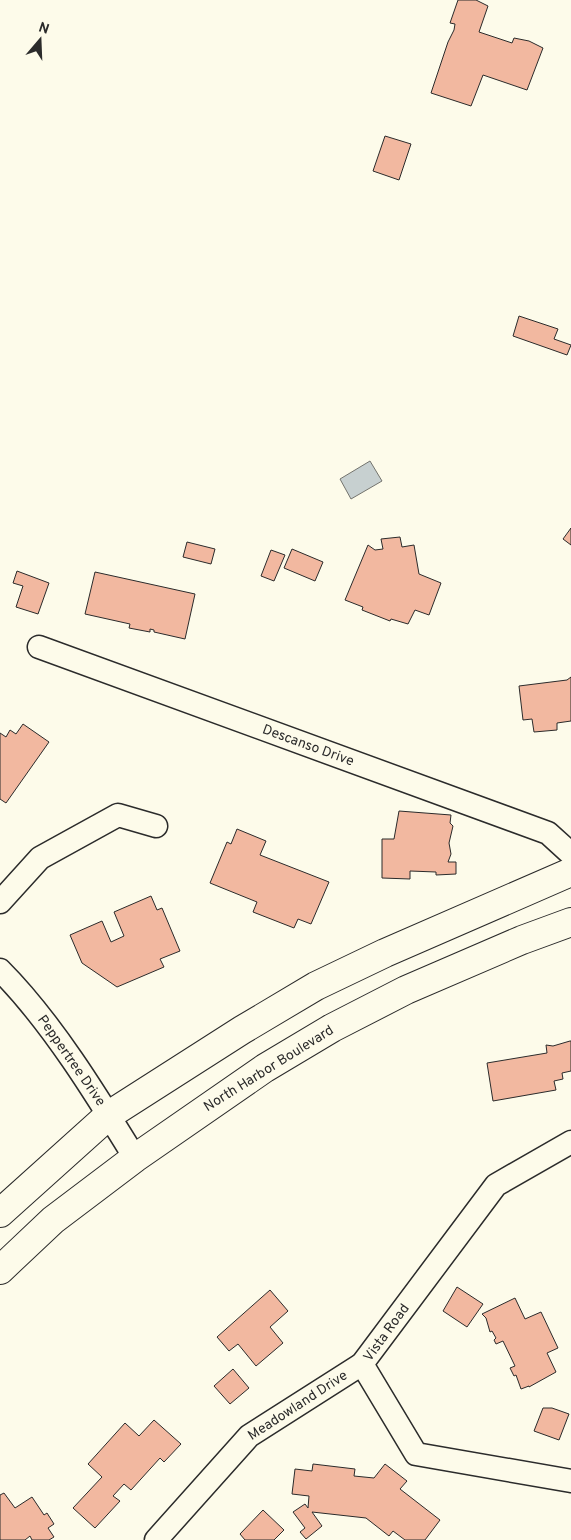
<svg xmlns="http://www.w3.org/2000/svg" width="571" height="1540" font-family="Overpass,sans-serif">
  <rect width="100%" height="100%" fill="#fdfbea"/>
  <path fill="#c7d0d0" stroke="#74746e" d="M370,461l12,20 -31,18 -11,-20z"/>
  <g fill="#f2b8a0" stroke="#2b2b2b">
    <path d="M458,0h18l12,6 -9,26 33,11 2,-5 15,3 14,7 -16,42 -44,-15 -12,31 -40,-13 17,-51 6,-12 1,-6 -5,-1z"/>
    <path d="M385,136l26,8 -12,36 -26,-9z"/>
    <path d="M519,316l39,13 -4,10 17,6 -4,10 -54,-19z"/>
    <path d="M571,528v17l-8,-6z"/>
    <path d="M400,537l2,10 12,-2 5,29 22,9 -12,32 -14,-5 -7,14 -17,-5 -1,2 -28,-11 1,-3 -18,-7 23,-55 7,5 8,-1 -2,-10z"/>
    <path d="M187,542l28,7 -4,15 -28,-7z"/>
    <path d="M292,549l31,13 -8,19 -31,-13z"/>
    <path d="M271,550l14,5 -11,26 -13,-5z"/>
    <path d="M17,571l32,12 -11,31 -22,-7 7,-21 -10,-3z"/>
    <path d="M95,572l100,22 -10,45 -31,-7v-2l-4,-1v3l-21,-4 1,-4 -45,-10z"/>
    <path d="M571,677v44l-14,2v7l-23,2 -2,-13 -9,1 -4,-34 48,-6z"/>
    <path d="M23,724l26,18 -43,61 -6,-4v-66l6,4 4,-7 6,4z"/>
    <path d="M399,811l52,4 -1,8 3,3 -4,17 2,11 -3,8h8v12l-20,1v-3l-26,-1v8l-28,-1v-39h12z"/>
    <path d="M237,829l29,12 -6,14 69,27 -18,42 -13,-5 -4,9 -41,-16 4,-10 -47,-19 17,-41 4,2z"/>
    <path d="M151,896l6,14 5,-2 18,43 -20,8 4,8 -47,20 -35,-24 -12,-28 32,-14 9,21 13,-6 -10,-24z"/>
    <path d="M570,1041h1v30l-9,2 1,6 -9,2 2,9 -63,11 -6,-38 60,-10 -1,-8 7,1z"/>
    <path d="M457,1287l26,17 -16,23 -24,-16z"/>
    <path d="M270,1290l18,21 -18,16 13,16 -27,23 -18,-22 -9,7 -12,-14z"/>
    <path d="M515,1298l10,21 16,-7 17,36 -11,5 9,19 -27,15v-1l-8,3 -5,-14 -2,1 -4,-8 5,-2 -12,-25 -7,3 -2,-4 2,-2 -4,-7 -2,1 -4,-14 -4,-4z"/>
    <path d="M233,1369l16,19 -19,16 -16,-18z"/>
    <path d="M543,1408h9l17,6 -10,26 -25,-9z"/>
    <path d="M154,1420l27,24 -17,18 -4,-4 -29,32 -7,-6 -11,12 7,5 -25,27 -22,-20 29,-31 -14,-13 37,-41 14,13z"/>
    <path d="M313,1464l42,5 -1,7 20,2 11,-14 22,17 -7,8 40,31 -15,20h-20l-12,-9 -4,5 -23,-18 -54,-6 10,14 -16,13 -6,-7 5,-4 -12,-16 12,-8 3,4 1,-12 -17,-2 3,-25 17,2z"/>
    <path d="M4,1493l11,15 17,-11 12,18 3,-2 7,11 -6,4 6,9 -5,3h-17l-2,-4 -5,4h-25v-45z"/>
    <path d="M263,1510l21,20 -10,10h-29l-5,-6z"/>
  </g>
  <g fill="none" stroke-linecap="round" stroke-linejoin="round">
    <defs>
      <g id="street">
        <path d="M39,647l509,186 23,21"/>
        <path d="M0,902l40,-44 78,-43 38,11"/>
        <path d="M0,970c51,51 97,126 135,188"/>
        <path d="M362,1364l54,90 155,27"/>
        <path d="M156,1540l93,-104 113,-72 134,-179 75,-43"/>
      </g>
      <g id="primary">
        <path d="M0,1213l109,-98 133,-85 74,-44 69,-33 186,-81"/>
        <path d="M0,1270l53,-50 82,-62 130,-90 67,-40 74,-38 116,-50 49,-18"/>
      </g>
    </defs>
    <use href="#street" stroke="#2b2b2b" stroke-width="25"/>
    <use href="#primary" stroke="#2b2b2b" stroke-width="30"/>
    <use href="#street" stroke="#fdfbea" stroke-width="22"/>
    <use href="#primary" stroke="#fdfbea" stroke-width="28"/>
  </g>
  <g text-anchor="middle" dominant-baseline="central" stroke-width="4" stroke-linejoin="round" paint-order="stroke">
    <g font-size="14" fill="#2b2b2b" stroke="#fdfbea">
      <text transform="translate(308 746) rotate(20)">Descanso Drive</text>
      <text transform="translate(71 1061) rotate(55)">Peppertree Drive</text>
      <text transform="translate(269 1069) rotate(-32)">North Harbor Boulevard</text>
      <text transform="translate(387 1333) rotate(-54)">Vista Road</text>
      <text transform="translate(298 1406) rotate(-33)">Meadowland Drive</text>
    </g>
  </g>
  <g transform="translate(40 40) rotate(19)" stroke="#fdfbea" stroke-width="4" paint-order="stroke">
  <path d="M0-4L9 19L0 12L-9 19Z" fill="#2b2b2b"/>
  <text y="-8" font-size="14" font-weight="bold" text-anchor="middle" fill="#2b2b2b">N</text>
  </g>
</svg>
